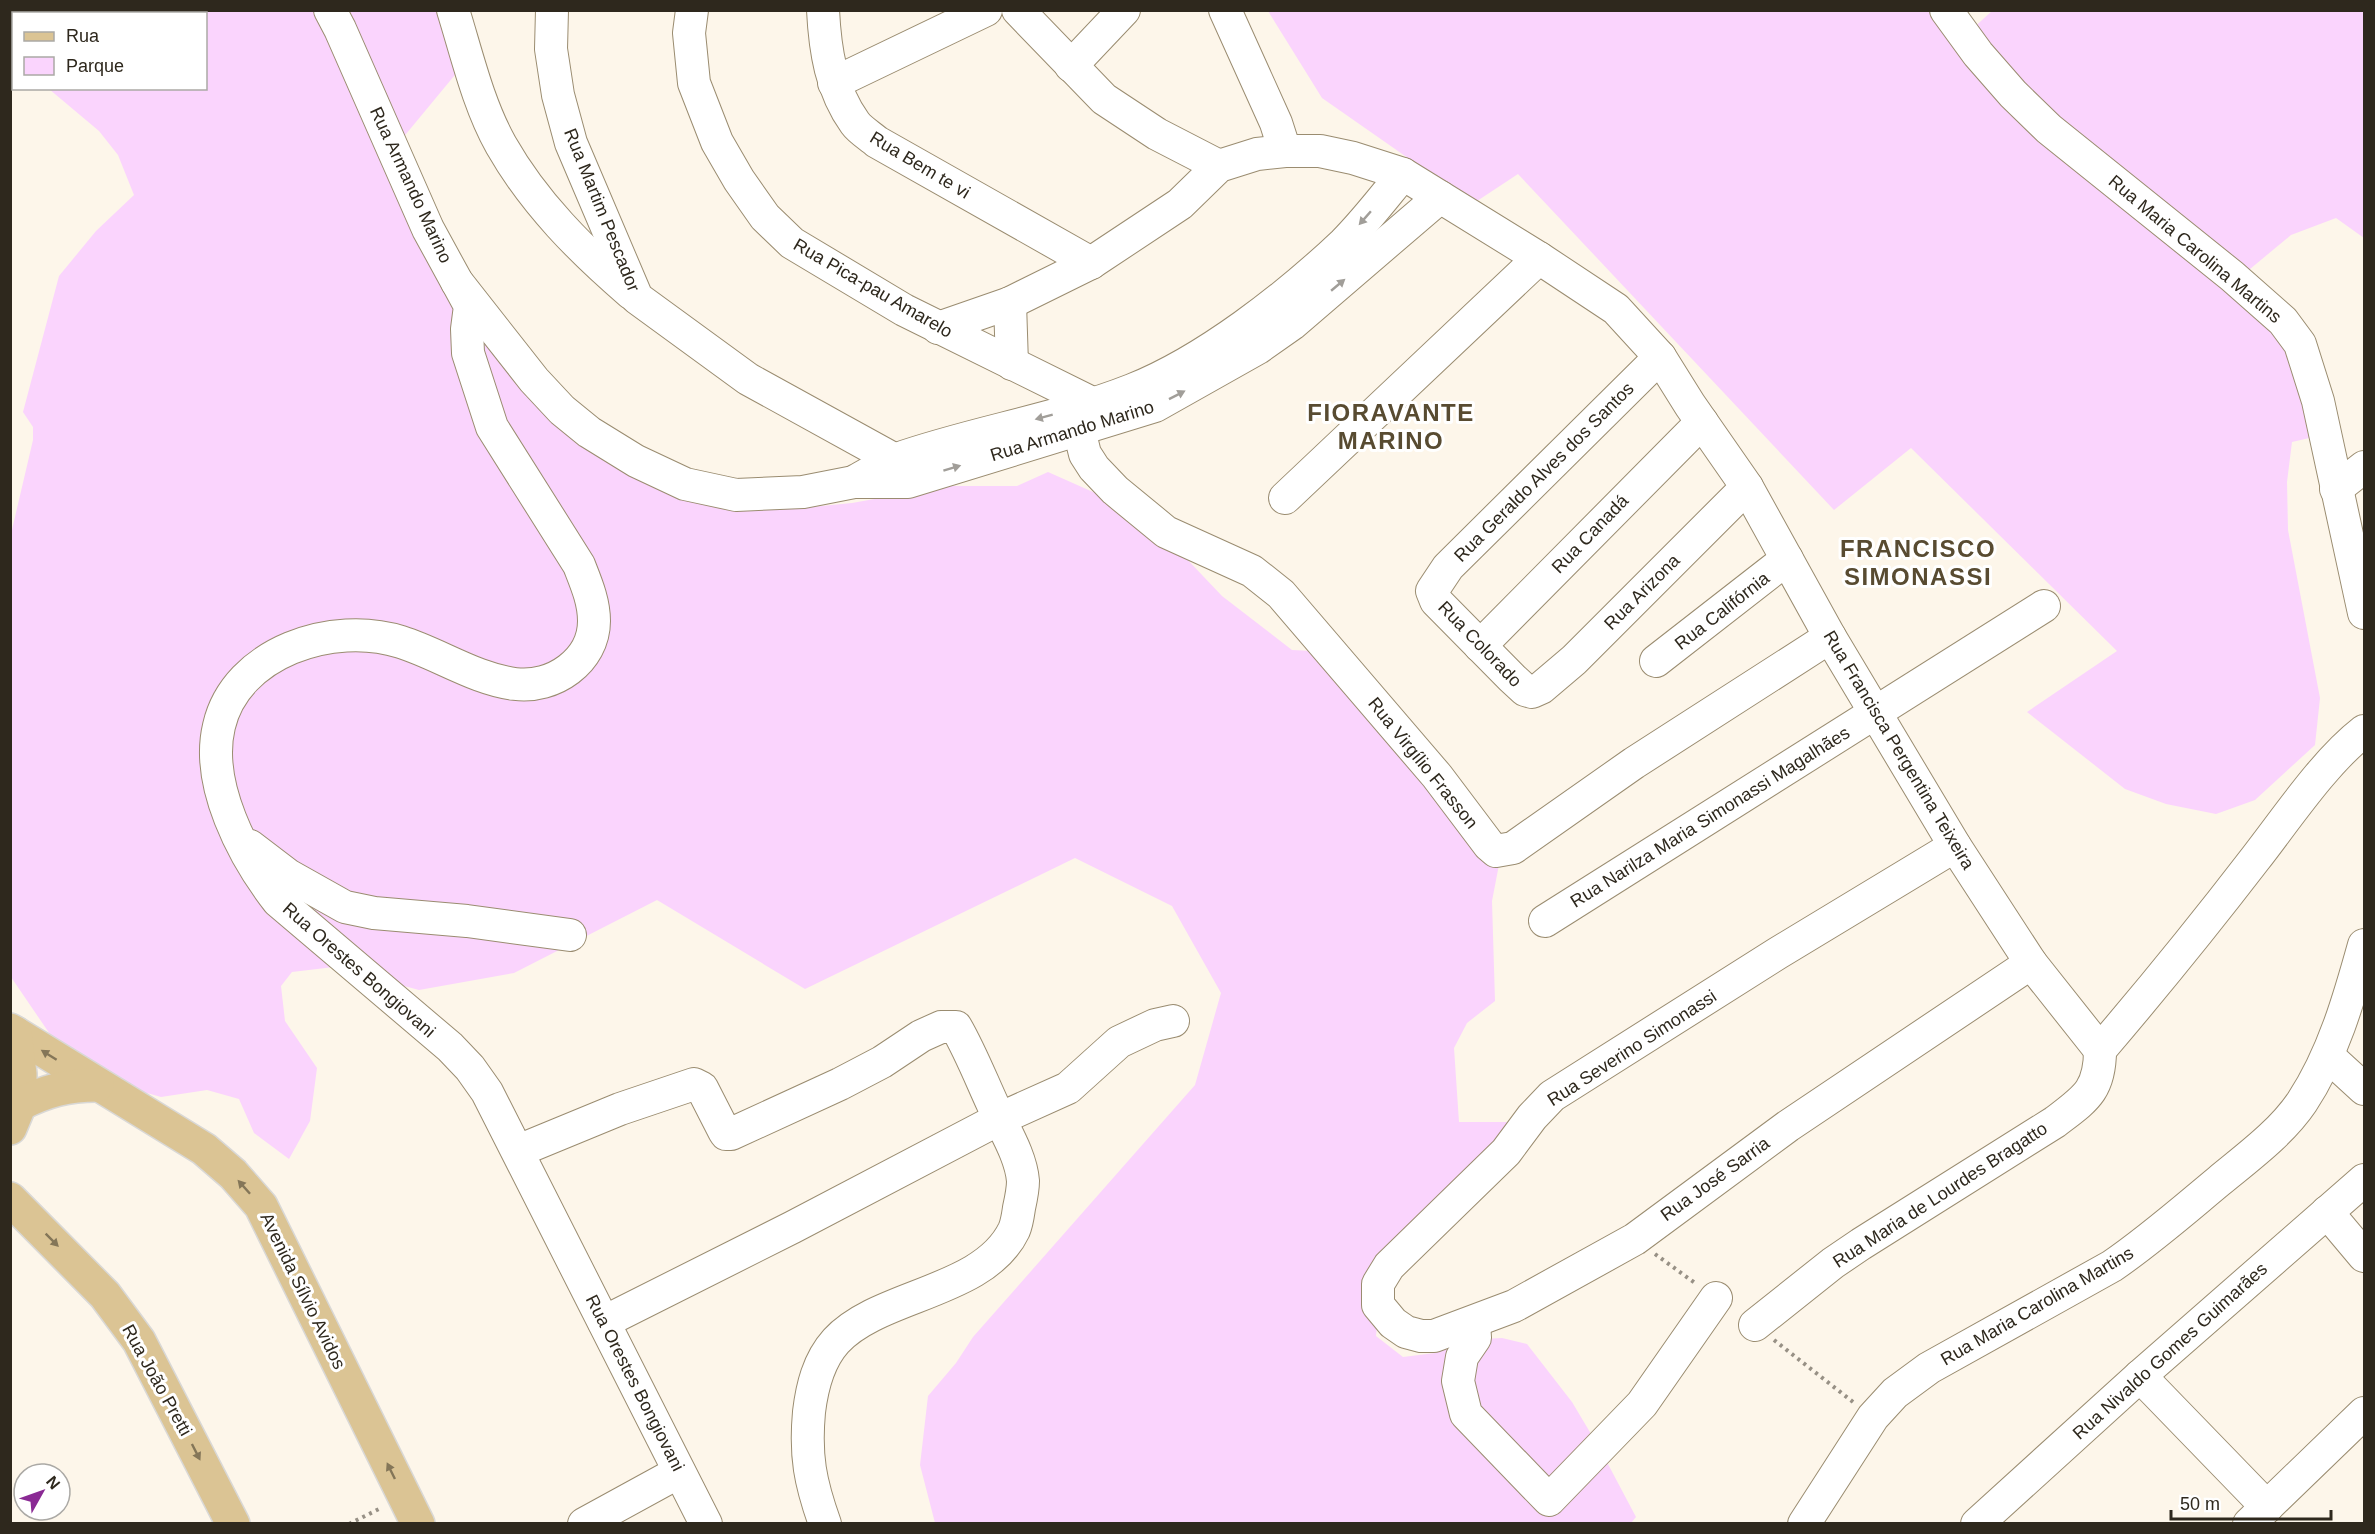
<svg xmlns="http://www.w3.org/2000/svg" width="2375" height="1534" font-family="Arial,sans-serif">
  <rect width="100%" height="100%" fill="#fdf6ea"/>
  <g fill="#fad4fd">
    <path d="M1930,10l30,30 32,-29h372v227l-28,-20 -45,17 -47,39 65,84 9,78 -26,6 -5,40 1,48 32,168 -5,47 -60,55 -39,14 -50,-10 -41,-15 -98,-77 90,-61 -206,-203 -77,62 -316,-336 -50,33 -30,-28 -116,-81 -54,-87z"/>
    <path d="M10,11h433l16,59 -72,87 129,217 213,131 62,4 61,-6 95,-17h70l31,-14 45,20 71,43 58,61 70,54 21,1 189,198 -10,52 3,100 -28,22 -13,25 5,74h49l-4,43 -124,132 -4,39 27,21 32,-4 29,-13 38,-2 25,6 45,58 28,47 36,68 -5,6h-696l-15,-58 8,-69 28,-33 17,-26 222,-252 26,-92 -49,-87 -97,-48 -270,131 -148,-89 -143,73 -95,17 -85,-23 -42,5 -11,14 4,35 32,47 -7,53 -21,38 -35,-26 -15,-34 -32,-9 -46,7 -67,-19 -36,-32 -47,-69v-443l22,-94v-13l-10,-15 36,-136 37,-45 38,-36 -16,-40 -19,-24 -50,-42 157,-1v-74h-192l-1,33 -2,-7z"/>
  </g>
  <g fill="none" stroke-linecap="round" stroke-linejoin="round">
    <defs>
      <g id="minor">
        <path d="M330,10l10,19 88,200 29,53 77,98 28,30 27,22 47,29 49,23 51,11 67,-3 51,-10h54l247,-76 103,-58 34,-24 148,-127"/>
        <path d="M453,10c14,45 25,94 48,135 33,58 80,105 130,148"/>
        <path d="M552,10l-1,39 7,46 13,48 66,155 111,81 147,81 9,15"/>
        <path d="M692,10l-3,23 5,50 23,59 22,38 26,37 27,26 112,67 188,93"/>
        <path d="M823,10c2,40 8,80 32,113 5,7 15,13 22,19l214,121"/>
        <path d="M1018,10l86,89 53,35 62,32"/>
        <path d="M1225,10l51,113 9,28"/>
        <path d="M1946,10l32,44 35,40 36,35 183,147 51,45 17,23 18,57 46,212"/>
        <path d="M1071,66l53,-56"/>
        <path d="M834,83l152,-73"/>
        <path d="M457,282l13,24 -3,23 1,24 24,74 87,138c7,18 15,36 15,56 0,40 -41,68 -79,63 -40,-5 -76,-30 -114,-42 -68,-22 -165,10 -182,84 -14,58 24,130 59,175l172,146 20,21 17,24 219,432"/>
        <path d="M1010,303l2,61"/>
        <path d="M938,328l72,-25 81,-40 89,-59 39,-38 38,-12 28,-3h35l33,7 50,16 136,84 77,51 44,48 30,48 57,82 83,150 125,209 76,117 69,87"/>
        <path d="M1660,357l-212,210 -16,24 4,10 76,77 13,12 7,2 9,-4 33,-28 173,-173"/>
        <path d="M1074,409l11,45 9,14 21,22 51,42 86,39 29,23 156,182 52,69 7,6 17,-3 121,-85 196,-126"/>
        <path d="M857,480c13,-7 27,-16 40,-21 77,-27 159,-39 235,-69 73,-29 155,-93 212,-147 21,-21 40,-46 59,-69"/>
        <path d="M2336,489l28,-22"/>
        <path d="M1285,498l254,-240"/>
        <path d="M1480,646l222,-224"/>
        <path d="M1656,661l131,-102"/>
        <path d="M250,846l38,29 57,32 29,6 93,8 103,14"/>
        <path d="M1955,846l-177,107 -226,143 -20,21 -26,35 -117,114 -11,18v21l15,18 13,9 15,4h13l80,-30 121,-67 153,-113 243,-163"/>
        <path d="M1545,921l499,-315"/>
        <path d="M2100,1050c53,-62 105,-126 155,-191 32,-41 69,-97 109,-128"/>
        <path d="M2328,1056l36,33"/>
        <path d="M518,1151l102,-42 74,-25 8,4 22,43 2,3h5l109,-50 42,-22 39,-26 20,-9h15c14,24 25,52 37,78 10,23 28,50 30,76 0,9 -2,18 -4,27 -1,7 -2,15 -5,22 -30,63 -135,64 -178,111 -18,20 -24,46 -27,71 -4,44 1,70 16,112"/>
        <path d="M2327,1212l37,44"/>
        <path d="M604,1322l189,-95 206,-108 69,-31 51,-46 36,-17 18,-4"/>
        <path d="M1474,1322l1,16 -13,19 -4,24 8,33 83,86 93,-96 74,-106"/>
        <path d="M1755,1325l78,-62 28,-19 194,-122c30,-23 45,-31 45,-72"/>
        <path d="M2140,1376l127,131"/>
        <path d="M584,1524l95,-52"/>
        <path d="M1804,1524l69,-107 22,-24 34,-25 183,-102c38,-26 72,-56 107,-85 29,-24 62,-48 83,-79 31,-47 47,-103 62,-157"/>
        <path d="M1977,1524l163,-148 224,-196"/>
        <path d="M2249,1524l115,-111"/>
      </g>
      <g id="major">
        <path d="M10,1030l194,119 29,25 28,32 157,318"/>
        <path d="M15,1033l5,41v30"/>
        <path d="M10,1128l10,-24c26,-13 47,-19 77,-19"/>
        <path d="M10,1199l95,96 34,46 94,183"/>
      </g>
    </defs>
    <use href="#minor" stroke="#9a8c70" stroke-width="34"/>
    <use href="#major" stroke="#d9d8d6" stroke-width="36"/>
    <g stroke="#979085" stroke-width="4" stroke-dasharray="3 4.5" stroke-linecap="butt">
      <path d="M1655,1254l40,29"/>
      <path d="M1774,1340l79,62"/>
      <path d="M349,1524l32,-16"/>
    </g>
    <use href="#minor" stroke="#fff" stroke-width="32"/>
    <use href="#major" stroke="#dbc494" stroke-width="33"/>
  </g>
  <defs><path id="oneway-solid" d="M-6-.8H1V-3.2L6.5 0L1 3.2V.8H-6Z" transform="scale(1.5)"/></defs>
  <g fill="#a19e99">
    <use href="#oneway-solid" transform="translate(1365 218) rotate(131)"/>
    <use href="#oneway-solid" transform="translate(1338 285) rotate(-40)"/>
    <use href="#oneway-solid" transform="translate(1177 395) rotate(-27)"/>
    <use href="#oneway-solid" transform="translate(1044 417) rotate(165)"/>
    <use href="#oneway-solid" transform="translate(952 468) rotate(-17)"/>
  </g>
  <g fill="#847658">
    <use href="#oneway-solid" transform="translate(49 1055) rotate(-148)"/>
    <use href="#oneway-solid" transform="translate(244 1187) rotate(-132)"/>
    <use href="#oneway-solid" transform="translate(52 1240) rotate(45)"/>
    <use href="#oneway-solid" transform="translate(196 1452) rotate(63)"/>
    <use href="#oneway-solid" transform="translate(391 1471) rotate(-116)"/>
  </g>
  <g text-anchor="middle" dominant-baseline="central" stroke-width="6" stroke-linejoin="round" paint-order="stroke">
    <g font-size="18" fill="#2e281d" stroke="#fff">
      <text transform="translate(920 165) rotate(31)">Rua Bem te vi</text>
      <text transform="translate(411 185) rotate(65)">Rua Armando Marino</text>
      <text transform="translate(602 210) rotate(68)">Rua Martim Pescador</text>
      <text transform="translate(2195 249) rotate(40)">Rua Maria Carolina Martins</text>
      <text transform="translate(873 288) rotate(30)">Rua Pica-pau Amarelo</text>
      <text transform="translate(1072 431) rotate(-17)">Rua Armando Marino</text>
      <text transform="translate(1544 472) rotate(-45)">Rua Geraldo Alves dos Santos</text>
      <text transform="translate(1590 534) rotate(-46)">Rua Canadá</text>
      <text transform="translate(1642 592) rotate(-45)">Rua Arizona</text>
      <text transform="translate(1722 611) rotate(-38)">Rua Califórnia</text>
      <text transform="translate(1480 644) rotate(46)">Rua Colorado</text>
      <text transform="translate(1899 750) rotate(59)">Rua Francisca Pergentina Teixeira</text>
      <text transform="translate(1423 763) rotate(51)">Rua Virgílio Frasson</text>
      <text transform="translate(1710 817) rotate(-32)">Rua Narilza Maria Simonassi Magalhães</text>
      <text transform="translate(359 970) rotate(41)">Rua Orestes Bongiovani</text>
      <text transform="translate(1632 1048) rotate(-33)">Rua Severino Simonassi</text>
      <text transform="translate(1715 1179) rotate(-36)">Rua José Sarria</text>
      <text transform="translate(1940 1195) rotate(-33)">Rua Maria de Lourdes Bragatto</text>
      <text transform="translate(303 1291) rotate(64)">Avenida Sílvio Avidos</text>
      <text transform="translate(2037 1306) rotate(-30)">Rua Maria Carolina Martins</text>
      <text transform="translate(2170 1351) rotate(-42)">Rua Nivaldo Gomes Guimarães</text>
      <text transform="translate(157 1380) rotate(61)">Rua João Pretti</text>
      <text transform="translate(635 1383) rotate(63)">Rua Orestes Bongiovani</text>
    </g>
    <g font-size="24" font-weight="bold" letter-spacing="1.5" fill="#584b31" stroke="#fff">
      <text x="1391" y="412">FIORAVANTE<tspan x="1391" dy="28">MARINO</tspan></text>
      <text x="1918" y="548">FRANCISCO<tspan x="1918" dy="28">SIMONASSI</tspan></text>
    </g>
  </g>
  <rect width="2375" height="1534" fill="none" stroke="#2e281d" stroke-width="24"/>
  <rect x="12" y="12" width="195" height="78" fill="#ffffff" stroke="#aba9a5" stroke-width="1.5"/>
  <rect x="24" y="32" width="30" height="9" fill="#dbc494" stroke="#aba9a5" stroke-width="1.5"/>
  <text x="66" y="42" font-size="18" fill="#2e281d">Rua</text>
  <rect x="24" y="57" width="30" height="18" fill="#fad4fd" stroke="#aba9a5" stroke-width="1.5"/>
  <text x="66" y="72" font-size="18" fill="#2e281d">Parque</text>
  <g transform="translate(42 1492) rotate(50)"><circle r="28" fill="#ffffff" stroke="#aba9a5" stroke-width="1.5"/>
  <path d="M0-4.5L10 22L0 15L-10 22Z" fill="#8a2a94"/>
  <text y="-9" font-size="16" font-weight="bold" text-anchor="middle" fill="#2e281d">N</text>
  </g>
  <path d="M2171 1510v9h160v-9" fill="none" stroke="#2e281d" stroke-width="3"/>
  <text x="2180" y="1510" font-size="18" fill="#2e281d" stroke="#ffffff" stroke-width="4.5" paint-order="stroke">50 m</text>
</svg>
